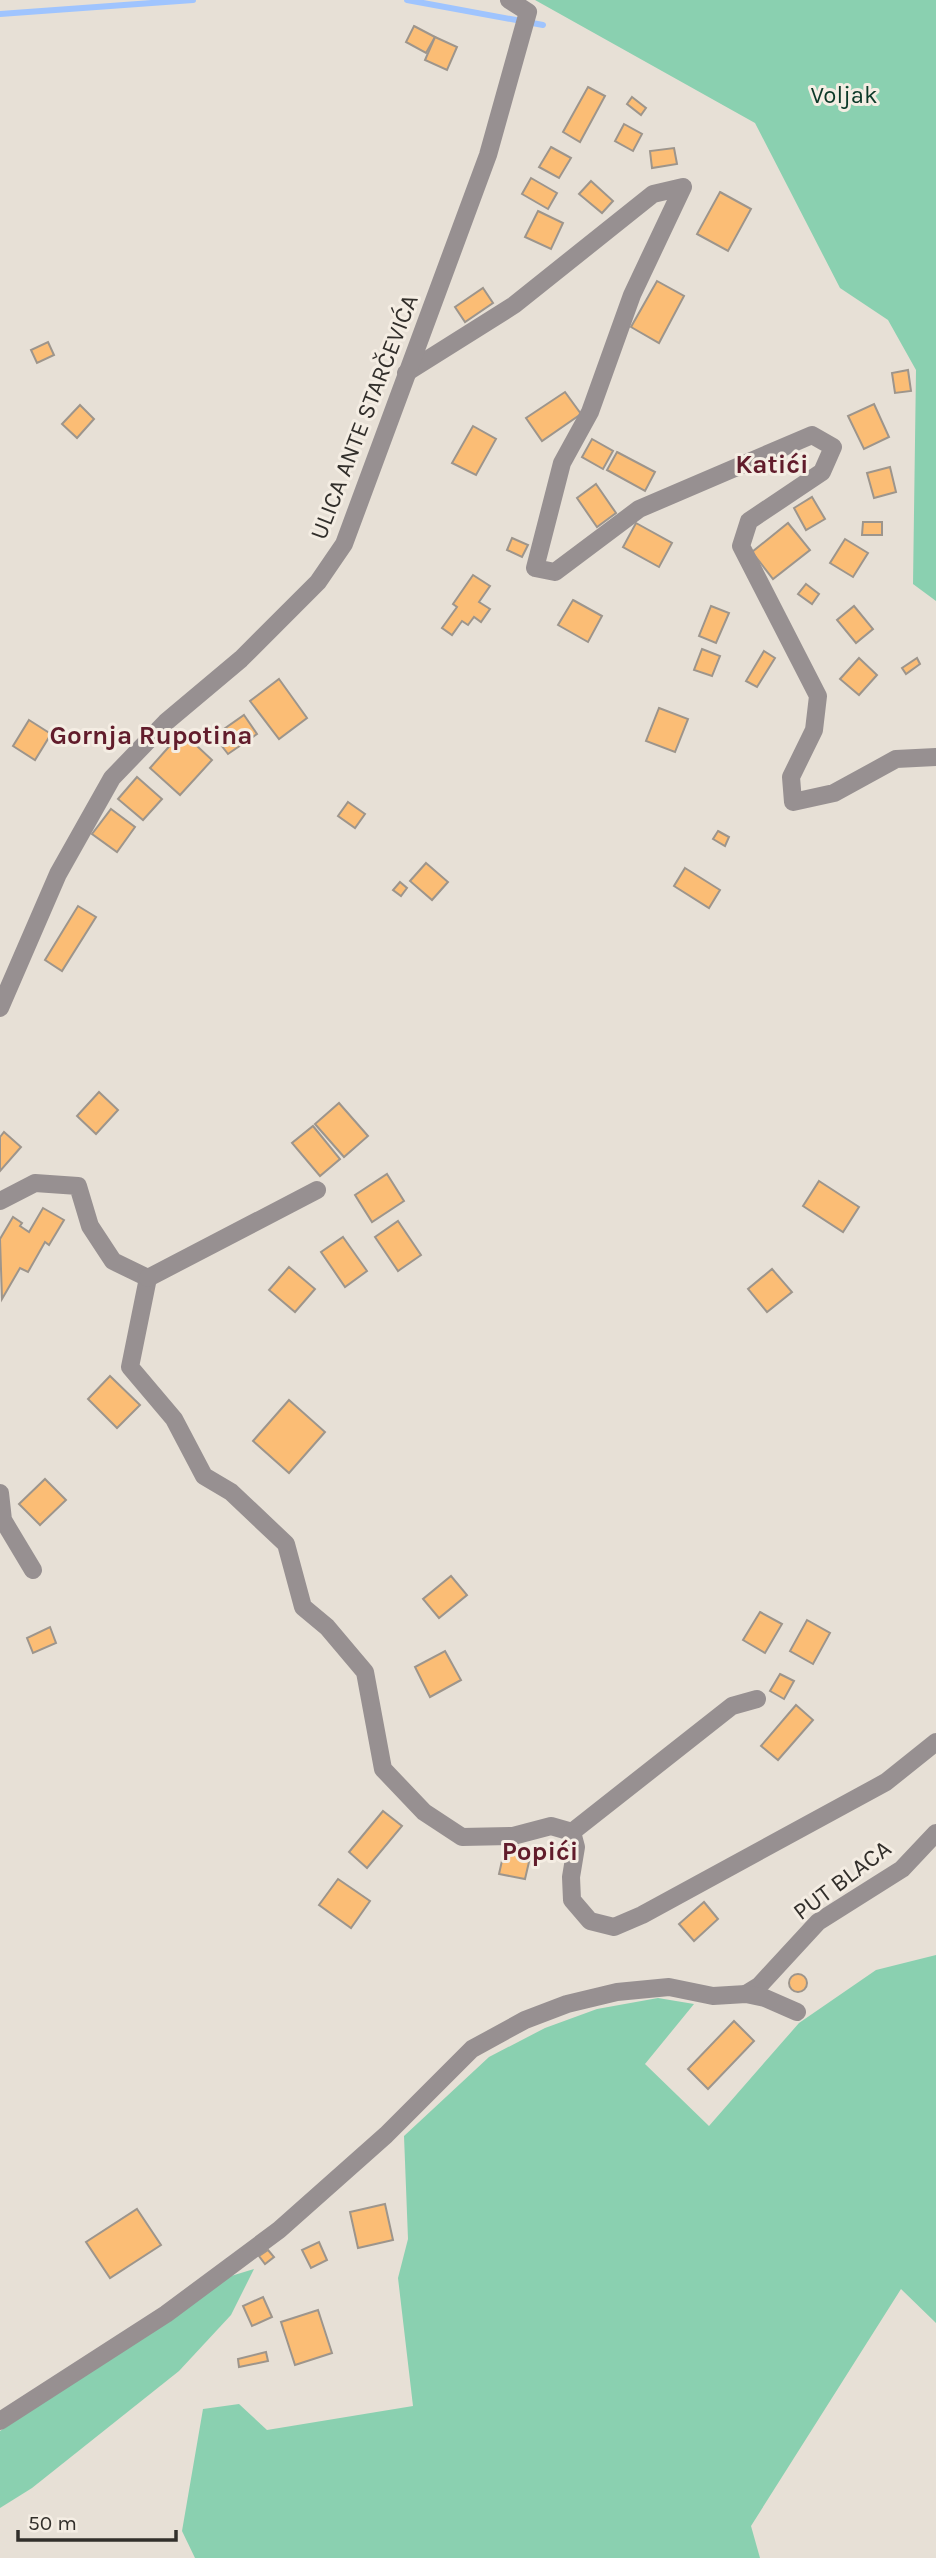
<svg xmlns="http://www.w3.org/2000/svg" width="936" height="2558" font-family="Karla,sans-serif">
  <rect width="100%" height="100%" fill="#e7e0d6"/>
  <g fill="#8ad0b0">
    <path d="M535,0h401v601l-23,-17 3,-214 -28,-50 -48,-32 -85,-165z"/>
    <path d="M936,1955v368l-35,-34 -150,237 9,32h-565l-13,-27 21,-122 36,-5 28,26 146,-24 -15,-128 10,-39 -4,-103 85,-79 56,-29 52,-19 61,-11 36,6 -49,60 64,62 90,-103 77,-53z"/>
    <path d="M254,2269l-23,46 -52,56 -147,117 -32,20v-77l231,-155z"/>
  </g>
  <g fill="none" stroke-linecap="round" stroke-linejoin="round">
    <g stroke="#9fc4fe" stroke-width="6">
      <path d="M407,0l136,25"/>
      <path d="M0,14l193,-14"/>
    </g>
  </g>
  <g fill="#fbbd75" stroke="#9d958c" stroke-width="2">
    <path d="M414,26l21,11 -9,16 -20,-11z"/>
    <path d="M435,37l22,10 -10,23 -22,-10z"/>
    <path d="M588,87l17,9 -25,46 -17,-10z"/>
    <path d="M632,97l14,11 -5,7 -14,-11z"/>
    <path d="M624,124l18,10 -9,17 -18,-10z"/>
    <path d="M551,147l20,11 -12,20 -20,-11z"/>
    <path d="M674,148l3,16 -25,4 -2,-17z"/>
    <path d="M531,178l26,15 -9,16 -26,-15z"/>
    <path d="M591,181l22,20 -11,12 -23,-19z"/>
    <path d="M720,192l31,17 -23,42 -31,-17z"/>
    <path d="M538,211l25,12 -12,26 -26,-12z"/>
    <path d="M657,281l27,15 -25,47 -28,-16z"/>
    <path d="M483,288l10,15 -28,19 -10,-15z"/>
    <path d="M48,342l6,13 -17,8 -6,-13z"/>
    <path d="M908,370l3,21 -16,2 -3,-20z"/>
    <path d="M565,392l16,22 -39,27 -16,-23z"/>
    <path d="M874,404l15,33 -25,12 -16,-33z"/>
    <path d="M80,405l14,14 -17,19 -15,-14z"/>
    <path d="M473,426l23,13 -20,36 -24,-12z"/>
    <path d="M592,439l21,12 -10,18 -21,-12z"/>
    <path d="M617,452l38,20 -10,19 -38,-21z"/>
    <path d="M890,467l6,25 -22,6 -7,-25z"/>
    <path d="M596,484l20,29 -19,14 -20,-29z"/>
    <path d="M812,497l13,22 -19,11 -12,-22z"/>
    <path d="M863,522h19v13h-20z"/>
    <path d="M636,523l36,20 -13,24 -36,-20z"/>
    <path d="M788,523l22,27 -37,29 -21,-27z"/>
    <path d="M512,538l16,7 -6,12 -15,-7z"/>
    <path d="M845,539l23,14 -15,24 -23,-14z"/>
    <path d="M473,575l17,11 -11,16 11,7 -9,13 -7,-5 -6,8 -6,-4 -10,14 -10,-7 15,-21 -4,-3z"/>
    <path d="M806,584l13,10 -7,10 -14,-10z"/>
    <path d="M573,600l29,16 -14,26 -30,-17z"/>
    <path d="M711,606l18,7 -13,30 -17,-7z"/>
    <path d="M854,606l19,23 -17,14 -19,-23z"/>
    <path d="M702,649l18,7 -8,20 -18,-6z"/>
    <path d="M764,651l11,7 -18,29 -11,-6z"/>
    <path d="M859,658l18,17 -18,20 -19,-16z"/>
    <path d="M917,658l3,6 -14,10 -4,-6z"/>
    <path d="M279,679l28,39 -28,21 -29,-38z"/>
    <path d="M659,708l29,11 -13,33 -29,-11z"/>
    <path d="M244,715l13,19 -29,20 -14,-18z"/>
    <path d="M29,720l22,14 -16,26 -22,-14z"/>
    <path d="M182,732l30,28 -32,35 -30,-27z"/>
    <path d="M137,777l25,22 -19,21 -25,-21z"/>
    <path d="M348,802l17,12 -10,14 -17,-12z"/>
    <path d="M111,809l24,18 -18,25 -25,-18z"/>
    <path d="M718,831l11,6 -4,9 -12,-7z"/>
    <path d="M426,863l22,19 -16,18 -22,-19z"/>
    <path d="M685,868l35,22 -11,18 -35,-22z"/>
    <path d="M400,882l7,6 -6,8 -8,-6z"/>
    <path d="M78,906l18,11 -34,54 -17,-11z"/>
    <path d="M99,1092l19,18 -22,24 -19,-18z"/>
    <path d="M339,1103l29,33 -24,21 -29,-33z"/>
    <path d="M313,1126l27,33 -20,17 -28,-33z"/>
    <path d="M4,1132l17,15 -21,24v-34z"/>
    <path d="M387,1174l17,27 -32,21 -17,-27z"/>
    <path d="M819,1181l40,26 -16,25 -40,-26z"/>
    <path d="M43,1208l21,12 -15,25 -4,-3 -17,30 -8,-4 -18,31 -2,-60 13,-22 9,6 -2,3 9,6z"/>
    <path d="M398,1221l23,34 -23,16 -23,-34z"/>
    <path d="M343,1237l24,34 -22,16 -24,-35z"/>
    <path d="M289,1267l26,22 -20,23 -26,-22z"/>
    <path d="M772,1269l20,23 -25,20 -19,-23z"/>
    <path d="M110,1376l30,29 -23,23 -29,-29z"/>
    <path d="M289,1400l36,32 -36,41 -36,-32z"/>
    <path d="M45,1479l21,21 -26,25 -21,-21z"/>
    <path d="M451,1576l16,19 -28,23 -16,-19z"/>
    <path d="M760,1612l22,12 -17,29 -22,-13z"/>
    <path d="M807,1620l23,13 -17,31 -23,-13z"/>
    <path d="M50,1627l6,16 -23,10 -6,-15z"/>
    <path d="M445,1651l16,29 -31,17 -15,-30z"/>
    <path d="M780,1674l14,7 -10,18 -14,-8z"/>
    <path d="M796,1705l17,15 -35,40 -17,-14z"/>
    <path d="M383,1811l19,15 -35,42 -18,-16z"/>
    <path d="M506,1843l26,6 -7,30 -26,-5z"/>
    <path d="M338,1879l32,22 -19,27 -32,-23z"/>
    <path d="M704,1902l14,17 -24,22 -15,-17z"/>
    <circle cx="798" cy="1983" r="9"/>
    <path d="M734,2021l20,20 -46,48 -20,-20z"/>
    <path d="M385,2204l8,36 -35,8 -8,-36z"/>
    <path d="M137,2209l24,36 -51,33 -24,-36z"/>
    <path d="M319,2242l8,18 -16,8 -9,-18z"/>
    <path d="M268,2250l6,7 -9,7 -6,-8z"/>
    <path d="M263,2297l9,20 -20,9 -9,-20z"/>
    <path d="M318,2310l14,43 -37,12 -14,-43z"/>
    <path d="M266,2352l2,9 -29,6 -1,-8z"/>
  </g>
  <g fill="none" stroke-linecap="round" stroke-linejoin="round">
    <g stroke="#979091" stroke-width="18">
      <path d="M406,373l108,-68 139,-111 30,-7 -51,108 -42,117 -28,51 -27,105 20,4 84,-63 173,-74 21,12 -11,25 -73,49 -8,25 77,150 -4,34 -23,47 2,25 41,-9 62,-34 40,-2"/>
      <path d="M0,1008l58,-134 54,-96 54,-56 75,-63 77,-77 26,-38 144,-389 40,-143 -19,-12"/>
      <path d="M0,1201l35,-18 43,3 12,40 23,35 35,17 -18,89 44,52 30,57 27,16 55,52 17,63 24,20 38,45 18,97 41,43 38,25 51,-1 38,-10 21,6 4,15 -5,30 1,23 18,21 24,6 28,-12 244,-133 50,-40"/>
      <path d="M148,1278l169,-88"/>
      <path d="M0,1493l3,27 30,50"/>
      <path d="M572,1832l160,-126 25,-7"/>
      <path d="M746,1994l13,-8 59,-64 84,-53 34,-36"/>
      <path d="M0,2421l166,-107 113,-84 107,-95 86,-86 53,-29 42,-16 50,-12 52,-5 44,9 33,-2 19,4 32,14"/>
    </g>
  </g>
  <g text-anchor="middle" dominant-baseline="central" stroke-width="6" stroke-linejoin="round" paint-order="stroke">
    <g font-size="24" fill="#0c3928" stroke="#f4ede3">
      <text x="844" y="95">Voljak</text>
    </g>
    <g font-size="24" fill="#322f2b" stroke="#f4ede3">
      <text transform="translate(364 417) rotate(-69)">ULICA ANTE STARČEVIĆA</text>
      <text transform="translate(842 1880) rotate(-37)">PUT BLACA</text>
    </g>
    <g font-size="26" font-weight="bold" fill="#611c2b" stroke="#f4ede3">
      <text x="772" y="464">Katići</text>
      <text x="151" y="735">Gornja Rupotina</text>
      <text x="540" y="1851">Popići</text>
    </g>
  </g>
  <path d="M18 2530v10h158v-10" fill="none" stroke="#322f2b" stroke-width="3.5"/>
  <text x="28" y="2530" font-size="21" fill="#322f2b" stroke="#f4ede3" stroke-width="5" paint-order="stroke">50 m</text>
</svg>
